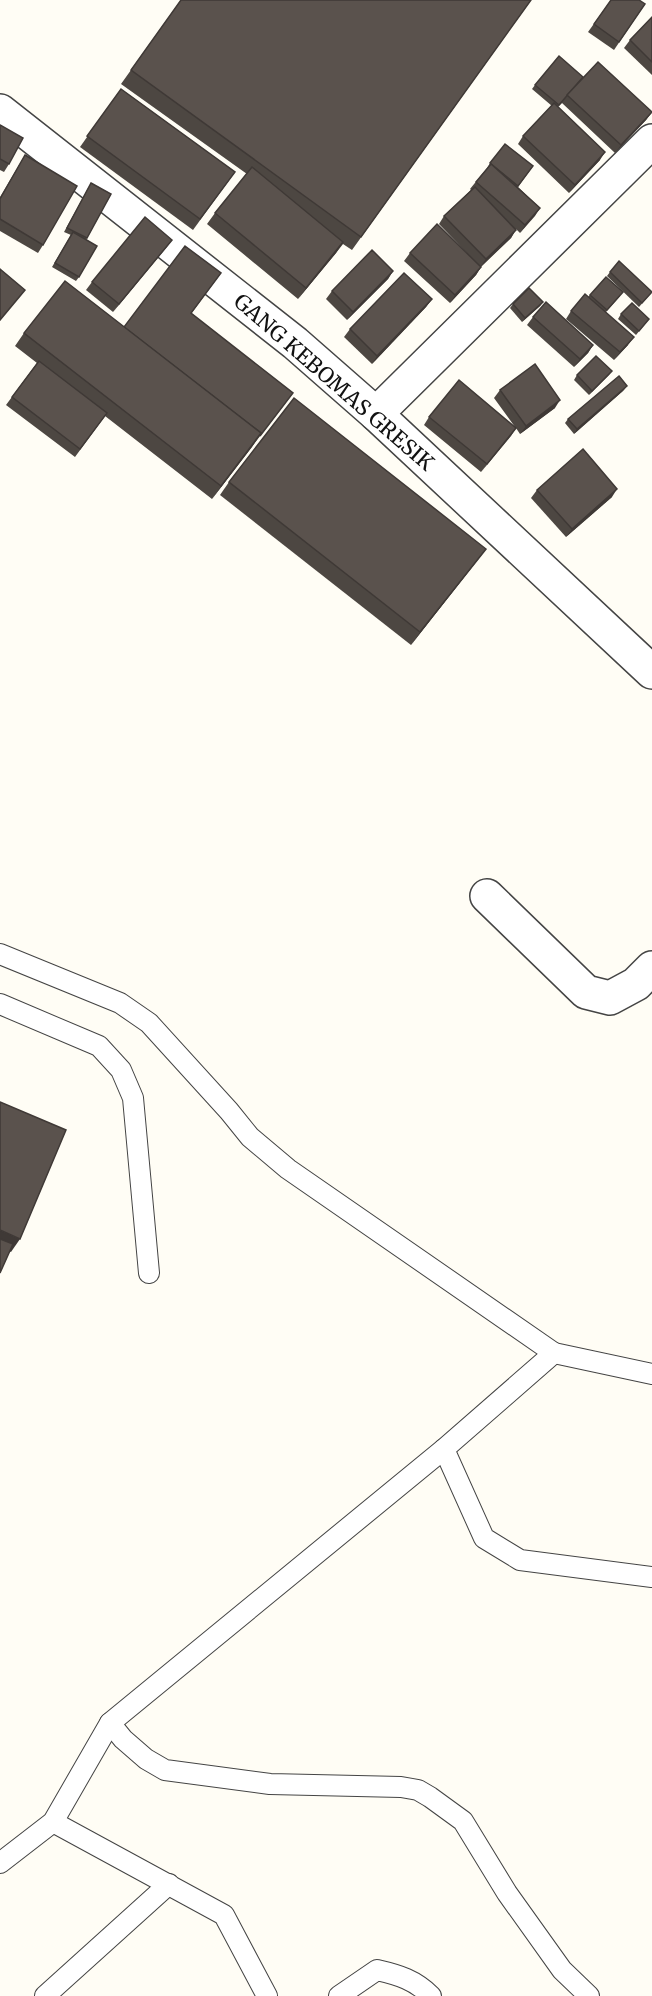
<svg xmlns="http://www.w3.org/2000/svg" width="652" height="1996" font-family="Merriweather,serif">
  <rect width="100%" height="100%" fill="#fffdf5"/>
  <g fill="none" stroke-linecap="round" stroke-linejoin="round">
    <defs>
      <g id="service">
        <path d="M0,954l120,49 29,20 80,88 21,26 38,32 266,184 -110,96 -334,274 -57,99 -53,41"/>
        <path d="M0,1004l99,42 22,24 12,28 16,175"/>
        <path d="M554,1353l98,21"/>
        <path d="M444,1449l40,89 36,22 132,17"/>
        <path d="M110,1723l13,16 23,20 19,11 105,14 131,3 17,3 12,7 33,24 44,72 55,77 27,26"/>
        <path d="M53,1822l171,93 43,81"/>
        <path d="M45,1996l124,-112"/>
        <path d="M339,1996l38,-26c22,5 38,10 54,26"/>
      </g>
      <g id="minor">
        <path d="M0,111l295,232 81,71 276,258"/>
        <path d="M376,414l276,-273"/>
        <path d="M487,896l99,96 24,6 26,-14 16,-16"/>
      </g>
    </defs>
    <use href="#service" stroke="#444" stroke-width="22"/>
    <use href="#minor" stroke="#444" stroke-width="36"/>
    <use href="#service" stroke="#fff" stroke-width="20"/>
    <use href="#minor" stroke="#fff" stroke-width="33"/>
  </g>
  <g fill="#4d4742">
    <path d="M181,0h350l-179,250 -9,-6 -7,9 -38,46 -91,-75 8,-11 32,-39 -126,-90z"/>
    <path d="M611,0l34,4 -31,46 -26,-18z"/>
    <path d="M652,17v58l-28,-27 6,-8z"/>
    <path d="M583,77l69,35 -6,8 -31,33 -53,-50 -4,4 42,53 -31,33 -51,-49 5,-8 29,-30 -20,-17 3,-4z"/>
    <path d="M121,89l114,83 -42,58 -113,-83z"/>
    <path d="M0,125l9,39 -5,8 -4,-2z"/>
    <path d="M25,155l18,90 -5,8 -38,-22v-34z"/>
    <path d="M490,163l43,3 -15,21 22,21 -20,25 -4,-4 -5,9 -30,29 -5,8 -26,28 -46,-42 6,-8h57l-28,-29 5,-8 27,-26 -1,-1 17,-21z"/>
    <path d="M91,183l20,11 -25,46 -7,37 -3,4 -24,-14 19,-32 -7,-3z"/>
    <path d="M172,240l-59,72 -27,-22 6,-8z"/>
    <path d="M393,271l-5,8 -41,41 -21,-21 6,-8z"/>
    <path d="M610,272l42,20 -13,15 -32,-31z"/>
    <path d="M221,273l-30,41 102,79 -81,106 -107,-83 -30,41 -69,-52 31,-42 -22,-17 9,-13 100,-6z"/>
    <path d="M606,277l14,19 -14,16 22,33 -14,15 -48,-41 5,-8 17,-14z"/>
    <path d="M432,299l-6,8 -54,57 -28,-27 6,-8z"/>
    <path d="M543,302l-3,4 -18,16 -12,-14 3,-4z"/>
    <path d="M621,314l28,5 -13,16 -18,-16z"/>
    <path d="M533,317l60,28 -5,8 -14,14 -47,-42z"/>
    <path d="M612,371l-23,24 -15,-15 3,-5z"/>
    <path d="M500,390l55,18 -35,26 -4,-6 -35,44 -57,-47 5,-8 86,10 -21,-29z"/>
    <path d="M624,390l-50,44 -9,-11 3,-4z"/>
    <path d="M229,482l257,67 -10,13 -65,83 -191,-150z"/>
    <path d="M537,490l75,7 -46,40 -35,-39z"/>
  </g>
  <g fill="#3f3936">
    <path d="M652,112l-6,8 -31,33 6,-8z"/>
    <path d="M605,152l-5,8 -31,33 6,-8z"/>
    <path d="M540,208l-5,8 -15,17 5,-8z"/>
    <path d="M516,230l-5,8 -31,29 6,-8z"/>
    <path d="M172,240l-6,8 -53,64 6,-8z"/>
    <path d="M343,242l-7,11 -38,46 8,-11z"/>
    <path d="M481,267l-5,8 -26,28 5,-8z"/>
    <path d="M393,271l-5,8 -41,41 6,-8z"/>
    <path d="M432,299l-6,8 -54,57 5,-8z"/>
    <path d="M543,302l-3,4 -18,16 3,-4z"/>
    <path d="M634,337l-6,8 -14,15 6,-8z"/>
    <path d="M593,345l-5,8 -14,14 6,-8z"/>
    <path d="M612,371l-3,4 -20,20 3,-4z"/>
    <path d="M627,386l-3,4 -50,44 3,-5z"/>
    <path d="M560,400l-5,8 -35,26 6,-8z"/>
    <path d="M516,428l-5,8 -30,36 6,-8z"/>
    <path d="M261,433l-9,14 -40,52 9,-13z"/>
    <path d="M617,489l-5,8 -46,40 6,-8z"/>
    <path d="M486,549l-10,13 -65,83 9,-13z"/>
    <path d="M0,1230l20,9 -9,13 -11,-5z"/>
  </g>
  <g fill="#5a524d" stroke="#3f3936" stroke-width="1.5">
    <path d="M181,0h350l-170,237 -230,-167z"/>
    <path d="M611,0h28l6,4 -26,38 -25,-18z"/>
    <path d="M652,17v45l-22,-22z"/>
    <path d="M559,56l24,21 -24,28 -24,-20z"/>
    <path d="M598,62l54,50 -31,33 -54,-50z"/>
    <path d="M121,89l114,83 -35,47 -113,-83z"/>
    <path d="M554,103l51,49 -30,33 -52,-49z"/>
    <path d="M0,125l23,13 -14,26 -9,-5z"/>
    <path d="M505,144l28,22 -15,20 -28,-23z"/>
    <path d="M25,155l52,31 -34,59 -43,-26v-20z"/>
    <path d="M491,164l49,44 -15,17 -49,-43z"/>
    <path d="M252,167l91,75 -37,46 -91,-75z"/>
    <path d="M91,183l20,11 -24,44 -20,-10z"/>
    <path d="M475,187l41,43 -30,29 -42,-43z"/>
    <path d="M145,217l27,23 -53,64 -27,-22z"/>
    <path d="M437,224l44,43 -26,28 -45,-42z"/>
    <path d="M73,232l24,14 -18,31 -24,-14z"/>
    <path d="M185,246l36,27 -30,40 102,80 -33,43 1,-3 -137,-106z"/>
    <path d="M372,250l21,21 -40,41 -21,-21z"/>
    <path d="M619,261l33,31 -10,11 -32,-31z"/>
    <path d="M0,269l25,21 -25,30z"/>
    <path d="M404,273l28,26 -55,57 -27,-27z"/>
    <path d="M606,277l17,15 -16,18 -17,-15z"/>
    <path d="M65,281l196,152 -40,53 -197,-153z"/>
    <path d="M529,288l14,14 -18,16 -12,-14z"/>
    <path d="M585,294l49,43 -14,15 -49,-41z"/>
    <path d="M546,302l47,43 -13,14 -47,-42z"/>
    <path d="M632,303l17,16 -10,12 -18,-17z"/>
    <path d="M596,356l16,15 -20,20 -15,-16z"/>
    <path d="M39,361l68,52 -27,36 -68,-52z"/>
    <path d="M535,364l25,36 -34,26 -26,-36z"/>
    <path d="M619,376l8,10 -50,43 -9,-10z"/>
    <path d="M459,380l57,48 -29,36 -58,-47z"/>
    <path d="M294,398l192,151 -66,83 -191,-150z"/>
    <path d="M583,449l34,40 -45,40 -35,-39z"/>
    <path d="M0,1102l66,28 -46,109 -20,-9z"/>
    <path d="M0,1239l13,5 -13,29z"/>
  </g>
  <g text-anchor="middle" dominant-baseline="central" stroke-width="6" stroke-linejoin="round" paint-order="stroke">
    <g font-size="21" fill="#111" stroke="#fff">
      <text transform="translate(334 382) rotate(41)">GANG KEBOMAS GRESIK</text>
    </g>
  </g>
</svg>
